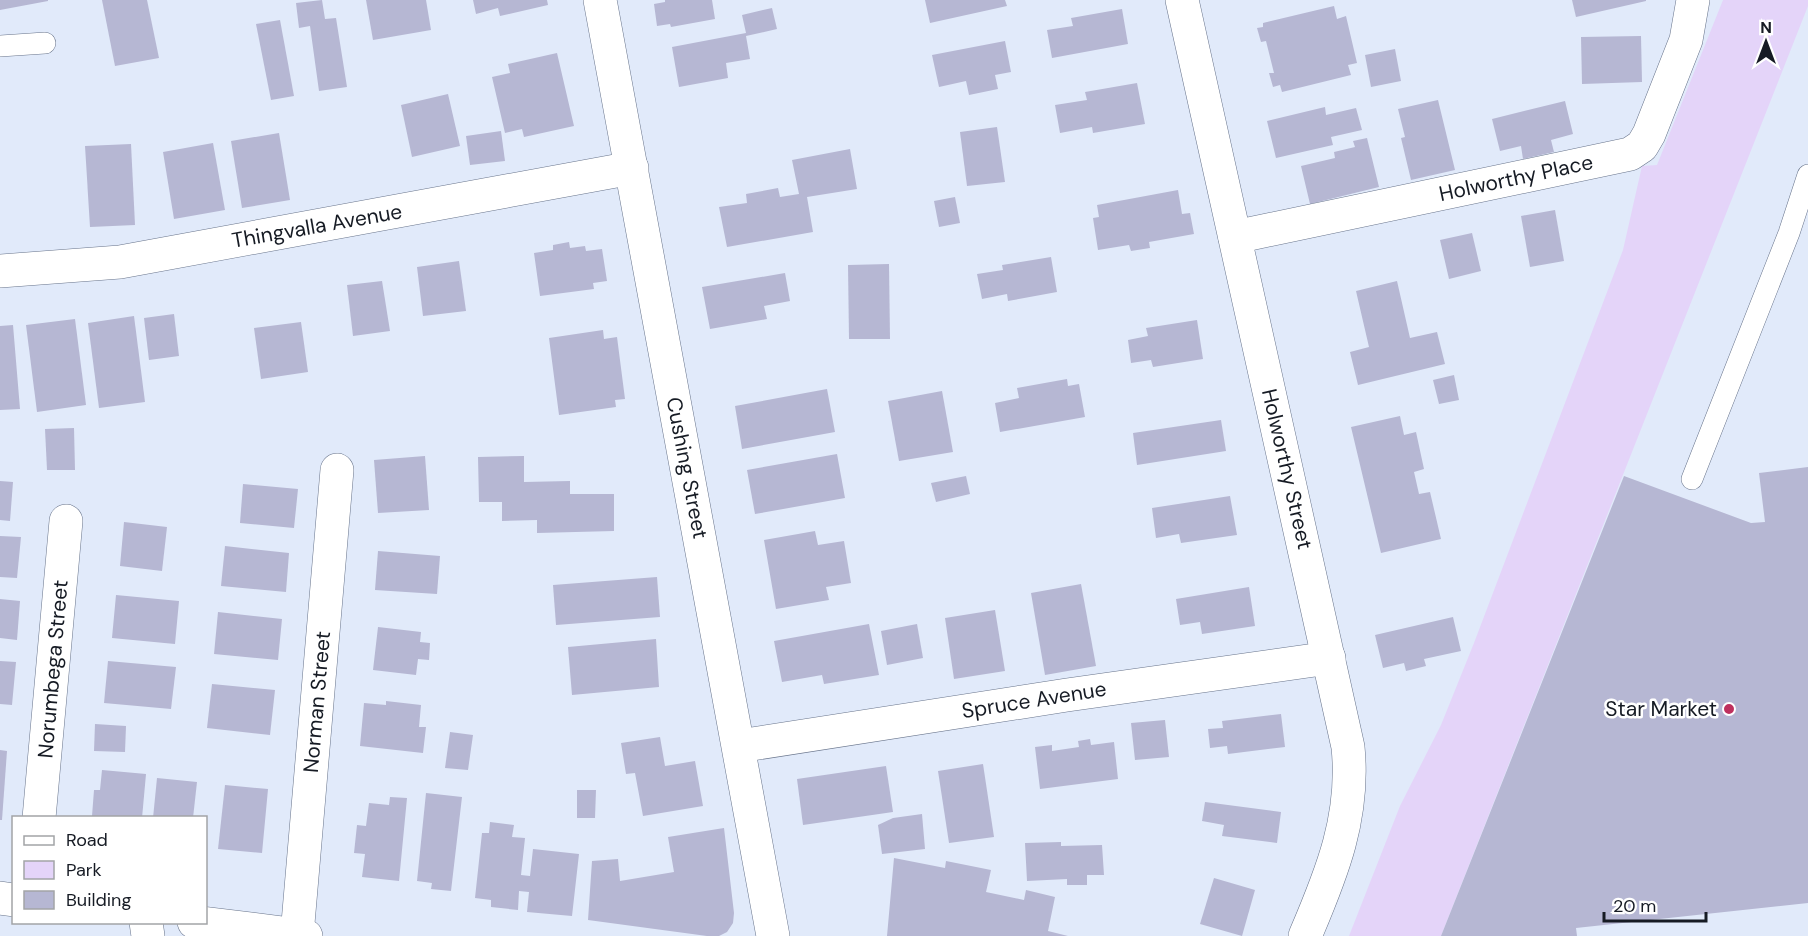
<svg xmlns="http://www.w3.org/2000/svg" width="1808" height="936" font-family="'DM Sans',sans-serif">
  <rect width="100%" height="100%" fill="#e1eafa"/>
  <path fill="#e4d4f9" d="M1723,0h85v6l-367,930h-92l51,-130 41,-81 33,-82 149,-393 19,-84 15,-1z"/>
  <g fill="#b6b7d3">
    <path d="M0,0h48v1l-48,9z"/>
    <path d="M102,0h45l12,58 -44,8z"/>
    <path d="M322,0l3,19 11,-1 11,69 -28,4 -9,-65 -11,2 -3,-25z"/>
    <path d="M366,0h60l5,30 -58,10z"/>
    <path d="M473,0h74l1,5 -48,11 -2,-8 -22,6z"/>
    <path d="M665,0h47l3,19 -44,8 -1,-3 -13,2 -3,-22 11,-2z"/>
    <path d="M925,0h80l2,6 -77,17z"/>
    <path d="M1572,0h74v1l-70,16z"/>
    <path d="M1334,6l3,13 9,-3 11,47 -9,2 3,10 -69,17 -2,-7 -7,2 -4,-14h5l-8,-32 -5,1 -4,-14 6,-1v-4z"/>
    <path d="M772,8l5,21 -31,7 4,23 -24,4 2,15 -49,9 -7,-40 74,-14 -4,-18z"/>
    <path d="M1122,9l6,35 -76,14 -5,-28 26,-4 -2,-8z"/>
    <path d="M280,20l14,76 -23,4 -15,-76z"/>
    <path d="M1641,36l1,46 -60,2 -1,-47z"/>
    <path d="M1005,41l6,31 -16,3 3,14 -29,6 -3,-14 -27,6 -7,-32z"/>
    <path d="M1395,49l6,32 -30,6 -6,-32z"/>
    <path d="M557,53l17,73 -50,11 -2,-8 -17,4 -13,-56 18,-4 -2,-9z"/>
    <path d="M1137,83l8,41 -52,9 -1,-6 -32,6 -5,-28 32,-5 -2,-8z"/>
    <path d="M448,94l12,52 -48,11 -11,-52z"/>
    <path d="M1438,100l17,70 -44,10 -10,-42 4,-1 -7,-28z"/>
    <path d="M1565,101l8,33 -22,6 3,12 -31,7 -2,-13 -21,5 -8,-32z"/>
    <path d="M1325,107l1,8 30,-7 6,22 -31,7 2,8 -57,13 -9,-37z"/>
    <path d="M997,127l8,55 -38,4 -7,-54z"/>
    <path d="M501,131l4,30 -35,4 -4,-29z"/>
    <path d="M279,133l11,67 -48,8 -11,-67z"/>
    <path d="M1367,138l12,49 -69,17 -9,-38 34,-8 -1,-6 21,-5 -2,-6z"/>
    <path d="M213,143l12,67 -51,9 -11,-67z"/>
    <path d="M131,144l4,81 -45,2 -5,-81z"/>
    <path d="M850,149l7,40 -50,8 6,35 -86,15 -8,-40 28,-4 -1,-9 32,-6 2,9 19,-3 -7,-34z"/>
    <path d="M1178,190l4,24 8,-1 4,21 -45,8 1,6 -19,3 -2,-6 -31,5 -5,-32 6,-1 -2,-12z"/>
    <path d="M955,197l5,26 -21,4 -5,-26z"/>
    <path d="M1555,210l9,51 -34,6 -9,-51z"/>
    <path d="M1472,233l9,38 -32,8 -9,-39z"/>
    <path d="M569,242l1,6 15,-2 1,5 16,-2 5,32 -14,2 1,6 -54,7 -6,-43 19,-3v-5z"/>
    <path d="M1051,257l6,35 -49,9 -1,-7 -25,5 -5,-25 26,-4 -1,-5z"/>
    <path d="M459,261l7,50 -43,5 -6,-49z"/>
    <path d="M889,264l1,75h-41l-1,-74z"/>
    <path d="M785,273l5,28 -26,5 3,13 -57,10 -8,-42z"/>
    <path d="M382,281l8,50 -37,5 -6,-51z"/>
    <path d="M1397,281l13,57 27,-6 8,32 -87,21 -8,-33 19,-5 -13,-56z"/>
    <path d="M174,314l5,42 -30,4 -5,-42z"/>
    <path d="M134,316l11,86 -46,6 -11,-85z"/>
    <path d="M75,319l11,86 -49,7 -11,-87z"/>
    <path d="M1197,320l6,39 -50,8 -2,-7 -20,3 -3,-23 20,-4 -2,-8z"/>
    <path d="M301,322l7,50 -47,7 -7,-51z"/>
    <path d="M13,325l7,84 -20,1v-84z"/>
    <path d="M603,330l1,9 13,-2 8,62 -10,1 1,7 -57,8 -10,-77z"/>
    <path d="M1454,375l5,25 -20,4 -6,-24z"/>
    <path d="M1067,379l1,7 11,-2 6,33 -85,15 -5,-29 24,-5 -2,-10z"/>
    <path d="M827,389l8,43 -93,17 -7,-43z"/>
    <path d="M942,391l11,61 -54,9 -11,-60z"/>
    <path d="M1400,416l4,19 12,-3 8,37 -10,3 5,22 11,-2 11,47 -60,14 -30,-126z"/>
    <path d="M1221,420l5,31 -89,14 -4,-32z"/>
    <path d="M74,428l1,42h-28l-2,-41z"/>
    <path d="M837,454l8,44 -90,16 -8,-44z"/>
    <path d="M425,456l4,54 -51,3 -4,-53z"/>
    <path d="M524,456v26l46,-1v13h44v37l-77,2v-13l-35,1v-19h-23l-1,-45z"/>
    <path d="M1808,467v436l-232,25 1,8h-136l183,-460 127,47 14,-1 -6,-49z"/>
    <path d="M966,476l4,18 -34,8 -5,-19z"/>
    <path d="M0,481l13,1 -3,39 -10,-1z"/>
    <path d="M243,484l55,5 -4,39 -54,-5z"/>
    <path d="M1230,496l7,39 -56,8 -2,-9 -23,4 -4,-30z"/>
    <path d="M124,522l43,5 -5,44 -42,-5z"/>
    <path d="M815,531l3,14 26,-4 7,42 -25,4 3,13 -53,9 -12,-69z"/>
    <path d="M0,536l21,1 -4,41 -17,-1z"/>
    <path d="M225,546l64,7 -3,39 -65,-6z"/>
    <path d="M378,551l62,5 -3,38 -62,-4z"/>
    <path d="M657,577l3,40 -104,8 -3,-40z"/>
    <path d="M1081,584l15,82 -51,9 -14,-82z"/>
    <path d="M1249,587l6,39 -53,8 -2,-12 -20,3 -4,-26z"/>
    <path d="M116,595l63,6 -4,43 -63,-6z"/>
    <path d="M0,599l20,2 -3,39 -17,-2z"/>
    <path d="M995,610l10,61 -51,8 -9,-61z"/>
    <path d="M218,612l64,7 -4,41 -64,-6z"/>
    <path d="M1453,617l8,34 -37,8 2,7 -20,5 -2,-8 -21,5 -8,-33z"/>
    <path d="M869,624l10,51 -55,9 -2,-9 -40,7 -8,-41z"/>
    <path d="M917,624l6,34 -36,7 -6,-34z"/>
    <path d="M378,627l43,5 -1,10 10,1 -1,17 -11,-1 -2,16 -43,-5z"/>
    <path d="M656,639l3,48 -87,8 -4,-48z"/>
    <path d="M0,661l16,1 -4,43 -12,-1z"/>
    <path d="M108,661l68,6 -5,42 -67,-6z"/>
    <path d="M212,684l63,6 -5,45 -63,-7z"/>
    <path d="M386,701l35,4 -2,22h7l-3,26 -63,-7 4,-43 22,2z"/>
    <path d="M1281,714l4,33 -57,7 -1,-8 -17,2 -2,-19 15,-1 -1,-7z"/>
    <path d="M1165,720l4,37 -34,3 -4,-37z"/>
    <path d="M95,724l31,2 -1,26 -31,-1z"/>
    <path d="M450,732l23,3 -5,35 -23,-2z"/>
    <path d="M660,737l5,29 30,-5 8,45 -60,10 -8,-43 -9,1 -5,-31z"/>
    <path d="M1090,739l1,6 23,-3 4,37 -78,10 -5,-42 17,-2v6l27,-4 -1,-6z"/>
    <path d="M0,750l7,1 -5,69h-2z"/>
    <path d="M983,764l11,73 -45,6 -11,-72z"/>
    <path d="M886,766l7,46 -90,13 -6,-46z"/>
    <path d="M102,770l44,4 -4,44 -50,-2 2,-26h6z"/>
    <path d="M157,778l40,4 -4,36h-40z"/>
    <path d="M225,785l43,4 -6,64 -44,-4z"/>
    <path d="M577,790h19l-1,28h-18z"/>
    <path d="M426,793l36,4 -11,94 -20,-2 1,-6 -15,-2z"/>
    <path d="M390,797l17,1 -8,83 -37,-4 3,-23 -11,-1 3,-28 9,1 3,-23 20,2z"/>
    <path d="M1205,802l76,10 -4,31 -55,-7 2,-11 -22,-4z"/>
    <path d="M922,814l3,35 -43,5 -4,-29 15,-7z"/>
    <path d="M490,822l24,3 -2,12 13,1 -4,37 9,1 3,-27 46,5 -7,62 -45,-4 2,-20 -10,-1 -1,19 -27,-3v-7l-16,-2 7,-65h7z"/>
    <path d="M724,828l10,85 -1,10 -6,9 -8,4h-12l-119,-16 4,-59 26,-2 2,22 54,-9 -6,-35z"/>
    <path d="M1061,842v4l41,-1 2,30h-17v10h-20v-6l-40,2 -2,-38z"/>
    <path d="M894,858l51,10 1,-7 45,9 -5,22 38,8 2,-10 29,7 -7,34 20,5h-181z"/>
    <path d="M1214,878l41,12 -13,46 -42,-12z"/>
  </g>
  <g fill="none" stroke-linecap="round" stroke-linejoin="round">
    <defs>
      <g id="service">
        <path d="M0,46l45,-3"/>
        <path d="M1692,479l97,-246 19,-58"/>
      </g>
      <g id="minor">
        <path d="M600,0l173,936"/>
        <path d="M1182,0l166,747c7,69 -16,126 -43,189"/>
        <path d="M1235,237l395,-83 12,-8 7,-12 37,-94 7,-40"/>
        <path d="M0,271l120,-9 512,-94"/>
        <path d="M739,746l328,-51 262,-37"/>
        <path d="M39,818l27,-297"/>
        <path d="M146,922l2,14"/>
        <path d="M297,935l40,-465"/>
      </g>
      <g id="primary">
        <path d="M0,898l14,2"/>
        <path d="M194,922l112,14"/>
      </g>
    </defs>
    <use href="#service" stroke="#68748b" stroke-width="22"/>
    <use href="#minor" stroke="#68748b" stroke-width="34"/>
    <use href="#primary" stroke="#68748b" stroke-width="34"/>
    <use href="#service" stroke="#fff" stroke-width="21"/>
    <use href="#minor" stroke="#fff" stroke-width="33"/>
    <use href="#primary" stroke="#fff" stroke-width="33"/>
  </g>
  <circle fill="#be305e" stroke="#fff" stroke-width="2" cx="1729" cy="709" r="6"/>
  <g text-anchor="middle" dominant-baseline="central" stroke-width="5" stroke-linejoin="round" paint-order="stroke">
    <g font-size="21" fill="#161b24" stroke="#fff">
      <text transform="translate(1516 178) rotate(-12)">Holworthy Place</text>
      <text transform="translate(317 226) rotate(-10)">Thingvalla Avenue</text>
      <text transform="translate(687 468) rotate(79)">Cushing Street</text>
      <text transform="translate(1287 469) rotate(77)">Holworthy Street</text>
      <text transform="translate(53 669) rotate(-85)">Norumbega Street</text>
      <text transform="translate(1034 700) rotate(-9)">Spruce Avenue</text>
      <text transform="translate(317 702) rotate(-85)">Norman Street</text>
    </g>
    <g font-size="21" fill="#161b24" stroke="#fff" text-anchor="end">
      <text x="1717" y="709">Star Market</text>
    </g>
  </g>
  <rect x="12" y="816" width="195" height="108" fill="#ffffff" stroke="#a2a4a7" stroke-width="1.5"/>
  <rect x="24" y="836" width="30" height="9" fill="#ffffff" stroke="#a2a4a7" stroke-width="1.5"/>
  <text x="66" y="846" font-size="18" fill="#161b24">Road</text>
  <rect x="24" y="861" width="30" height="18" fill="#e4d4f9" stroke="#a2a4a7" stroke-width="1.5"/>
  <text x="66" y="876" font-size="18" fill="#161b24">Park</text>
  <rect x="24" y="891" width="30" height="18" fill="#b6b7d3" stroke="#a2a4a7" stroke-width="1.5"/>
  <text x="66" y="906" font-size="18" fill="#161b24">Building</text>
  <g transform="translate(1766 42)" stroke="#ffffff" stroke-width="4.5" paint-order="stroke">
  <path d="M0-4.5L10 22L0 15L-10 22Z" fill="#161b24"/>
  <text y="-9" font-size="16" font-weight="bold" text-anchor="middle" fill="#161b24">N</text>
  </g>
  <path d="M1604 912v9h102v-9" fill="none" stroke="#161b24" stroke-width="3"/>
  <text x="1613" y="912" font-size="18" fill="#161b24" stroke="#ffffff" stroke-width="4.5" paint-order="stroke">20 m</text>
</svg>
